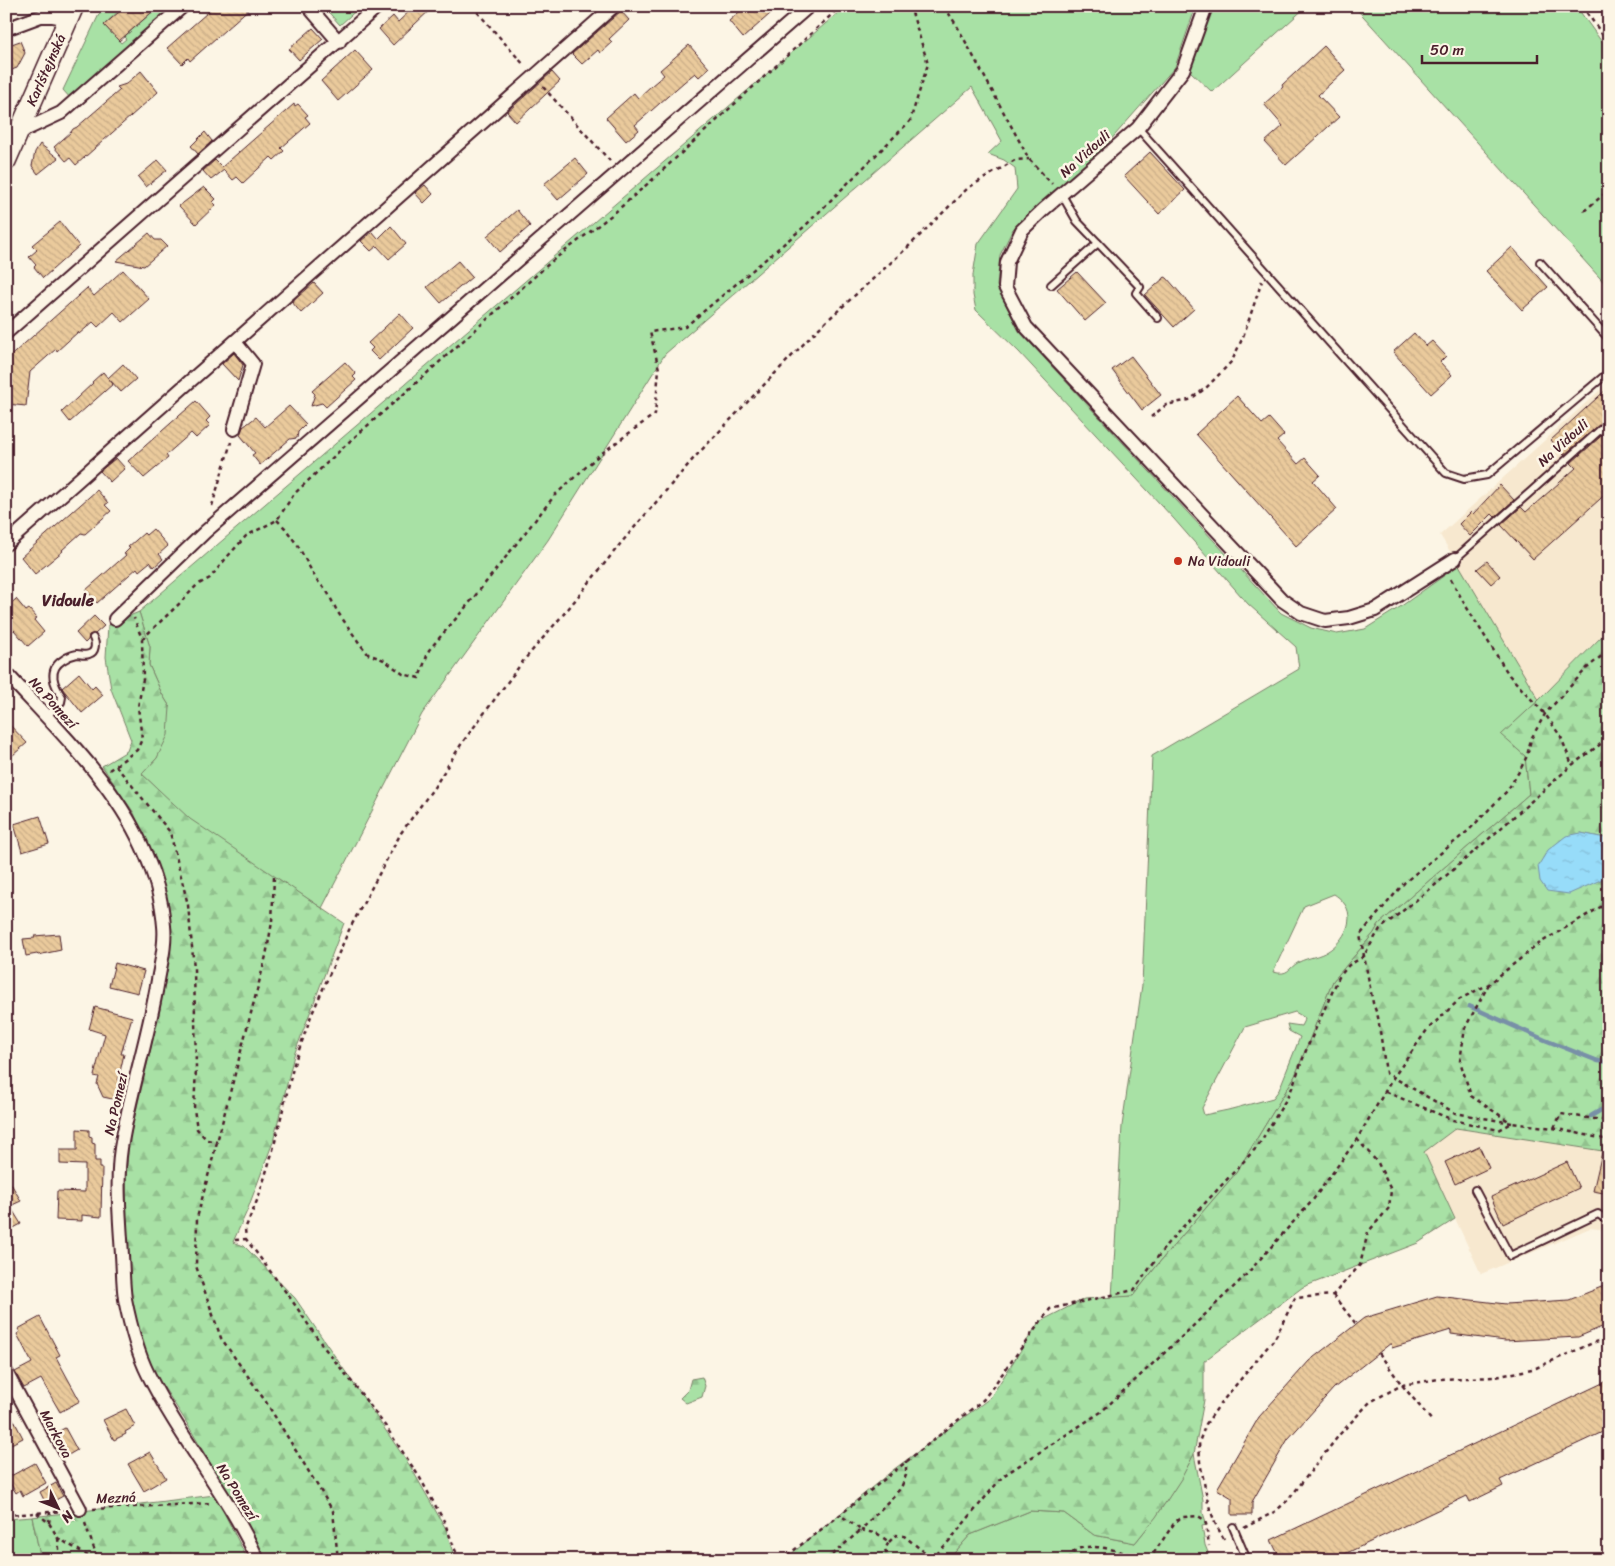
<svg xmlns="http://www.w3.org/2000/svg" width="1615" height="1566" font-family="Sriracha,sans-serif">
  <defs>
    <pattern id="forest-firs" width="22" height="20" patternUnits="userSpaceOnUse" patternTransform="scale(1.25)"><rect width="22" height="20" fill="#a8e1a5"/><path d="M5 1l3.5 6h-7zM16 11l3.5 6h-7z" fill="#92c18e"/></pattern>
    <pattern id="water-ripples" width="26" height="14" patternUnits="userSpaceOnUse" patternTransform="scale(1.25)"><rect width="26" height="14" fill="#97dcf9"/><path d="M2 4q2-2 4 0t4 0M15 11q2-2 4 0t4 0" fill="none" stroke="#84bcd6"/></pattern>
    <pattern id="building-back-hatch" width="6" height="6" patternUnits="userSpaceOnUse" patternTransform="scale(1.25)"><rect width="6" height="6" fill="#eaca9c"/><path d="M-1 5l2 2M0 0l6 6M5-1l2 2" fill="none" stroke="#caad87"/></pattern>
  </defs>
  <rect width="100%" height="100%" fill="#fcf5e5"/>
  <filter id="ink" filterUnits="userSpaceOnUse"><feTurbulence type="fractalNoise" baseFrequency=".02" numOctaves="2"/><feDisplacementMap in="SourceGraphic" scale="10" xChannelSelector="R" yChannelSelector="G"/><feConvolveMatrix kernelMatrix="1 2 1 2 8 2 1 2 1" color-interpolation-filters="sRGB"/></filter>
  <g filter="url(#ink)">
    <g fill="#f7e8cf">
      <path d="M1609,382v247l-70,71 -99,-165z"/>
      <path d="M1456,1128l153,24v80l-3,-2 -16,-2 -109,46 -57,-122z"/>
    </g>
    <g fill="#a8e1a5" stroke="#798068" fill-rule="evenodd">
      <path d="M103,6h21l-20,19 17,18 5,-4 -2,-2 35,-31h17l-105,93 -8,-9z"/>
      <path d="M323,6h38l-21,19z"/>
      <path d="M846,6h350l-21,61 -113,128 -23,9 -26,25 -13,26 -3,31 22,45 262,282 30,15 26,6 28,-5 35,-22 59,-42 80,135 -37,35 23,21 4,38 -150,130 -5,9 -41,48 -38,95 -59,97 -73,85 -30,38 -21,2 10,-172 20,-141 10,-229 147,-87 -3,-22 -48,-43 -74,-85 -155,-167 -43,-42 -3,-15v-20l5,-31 39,-55 -2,-21 -11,-8 -16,-6 14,-13 -30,-54 -307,267 -117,186 -126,174 -100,194 -105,-68 -28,-21 -47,-45 15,-16 13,-51 -8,-13 -13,-29 1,-18 -11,-35zM1334,894c3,2 7,5 9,8 14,16 1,39 -15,49 -9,6 -19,6 -29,11 -12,7 -10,14 -26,10l31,-66zM1295,1012l10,6 -4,8 -14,-2 2,7 11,6 -21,53 -6,8 -45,12 -24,5 -2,-7 43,-81z"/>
      <path d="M1213,6h94l-95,86 -23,-22z"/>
      <path d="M1354,6h222l33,46v236z"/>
      <path d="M1194,1454l9,46v13l4,12 -5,1 3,19 6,15h-263l22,-25 60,-24 34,2 30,22 41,8c23,-28 42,-56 59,-89z"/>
      <path d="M32,1517l9,43h-35v-41z"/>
    </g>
    <g fill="url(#forest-firs)" stroke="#798068">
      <path d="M139,612l11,35 -1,18 13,29 8,13 -2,28 -11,23 -15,16 48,45 154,104 -50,132 -21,87 -26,69 -14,31 11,4 51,52 115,168 36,63 9,31h-191l-8,-21 -13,-23 -36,-58 -22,-38 -37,-57 -14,-48 -4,-28 -3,-30 -1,-80 3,-36 31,-132 11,-67 -9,-59 -28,-70 -32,-47 25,-15 4,-11 -20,-51 -5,-32 2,-32z"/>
      <path d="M1609,629v218l-5,-9 -23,-5 24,45 4,-10v284l-153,-24 -32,24 31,67 -37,24 -115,44 -99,74v39l-10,54 -13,25 -25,38 -21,26 -41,-8 -30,-22 -34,-2 -60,24 -22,25h-164l109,-90 97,-72 49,-76 45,-23 49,-3 30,-38 73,-85 59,-97 38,-95 41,-48 5,-9 150,-130 -4,-38 -24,-21 38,-35z"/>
      <path d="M702,1377l3,9 -3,11 -16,6 -6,-5 8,-8 3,-11z"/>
      <path d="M215,1495l33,65h-207l-9,-43z"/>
    </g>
    <path fill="url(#water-ripples)" stroke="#7890a7" d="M1581,833l24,5c6,13 5,27 0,40l-36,16 -22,-3 -7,-10 -2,-15 10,-16 18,-14z"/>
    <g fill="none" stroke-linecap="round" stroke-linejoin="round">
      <g stroke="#7890a7" stroke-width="4.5">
        <path d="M1469,1006l76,34 53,21 11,1"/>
        <path d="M1591,1116l10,-6 8,1"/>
      </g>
    </g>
    <g fill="url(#building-back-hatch)" stroke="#4a1f2b">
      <path d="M126,6h33l-40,35 -15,-16z"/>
      <path d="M215,6h37l-62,55 -2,-3 -6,6 -15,-16z"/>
      <path d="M415,6h19l-41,39 -14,-16 14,-13 5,6z"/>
      <path d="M746,6h33l-36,32 -14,-17z"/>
      <path d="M621,11l8,9 -20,19 3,3 -12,11 -2,-3 -16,14 -10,-10z"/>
      <path d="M313,28l10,11 -24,21 -10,-11z"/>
      <path d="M20,41l5,12 -8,15 -11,4v-26z"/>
      <path d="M689,45l20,23 -10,9 -4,-4 -11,9 -49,43 4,5 -13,11 -20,-23 28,-25 4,5 13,-12 13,-11 -4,-5z"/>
      <path d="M1324,46l21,24 -27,25 21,22 -53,48 -21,-23 18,-16 -19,-22 19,-17 -1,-2z"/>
      <path d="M355,50l18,20 -35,31 -17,-20z"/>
      <path d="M141,71l17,21 -82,73 -6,-7 -4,3 -12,-14 17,-15 2,-3 4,-2 43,-37 -3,-3 9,-3z"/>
      <path d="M552,72l8,9 -44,41 -9,-10z"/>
      <path d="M294,104l1,2 3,-2 10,11 -3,2 5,6 -29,25 3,3 -10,9 -3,-3 -28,26 -6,-6 -4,3 -9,-10 -13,10 -8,-9 12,-11 7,7z"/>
      <path d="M205,132l7,9 -14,13 -7,-8z"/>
      <path d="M40,144l18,14 -20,16 -6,-8 3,-14z"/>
      <path d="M1150,152l35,38 -26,24 -35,-38z"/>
      <path d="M575,158l13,16 -30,26 -14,-16z"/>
      <path d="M158,160l9,10 -21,17 -8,-10z"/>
      <path d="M425,185l8,9 -9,9 -9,-10z"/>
      <path d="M204,187l12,12 -3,3 3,3 -20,19 -17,-18z"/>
      <path d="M517,210l13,16 -30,26 -13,-16z"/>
      <path d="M60,222l19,24 -36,32 -9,-11 2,-2 -7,-8 8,-7 -5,-5z"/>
      <path d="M391,226l15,18 -17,15 -12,-13 -6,5 -10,-10 11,-9 6,7z"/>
      <path d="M149,233l6,7h6l6,6 -23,20 -28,-5z"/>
      <path d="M1512,247l36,40 -26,23 -36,-39z"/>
      <path d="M458,261l14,16 -31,26 -14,-16z"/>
      <path d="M123,270l26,29 -26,23 -9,-10 -16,15 -5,-5 -14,12 -1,-2 -21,19 -1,-2 -26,23 -4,34 -20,-2v-44l81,-72 7,8z"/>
      <path d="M1077,272l29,31 -21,18 -28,-32z"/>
      <path d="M1165,277l2,1 27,31 -20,18 -29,-32z"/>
      <path d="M314,283l9,10 -22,20 -9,-11z"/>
      <path d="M400,313l13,15 -34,32 -9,-9 3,-3 -5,-5z"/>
      <path d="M1414,333l12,13 6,-5 14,15 -6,6 12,13 -21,19 -38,-42z"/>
      <path d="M234,353l9,12 -5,16 -16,-17z"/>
      <path d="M1131,356l30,39 -19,15 -30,-40z"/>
      <path d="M345,362l11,12 -3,3 3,3 -30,27 -4,-4 -11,3 4,-12 -3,-3z"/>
      <path d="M123,364l13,15 -15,13 -13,-14z"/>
      <path d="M103,372l10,12 -43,38 -8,-10 31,-29 -1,-1z"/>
      <path d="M1609,387v30l-45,38 -13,-15z"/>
      <path d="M1237,396l25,28 7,-6 15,17 -7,6 21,23 7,-6 15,17 -7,6 24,28 -41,37 -100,-112z"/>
      <path d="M196,401l14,16 -4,4 4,4 -14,13 -5,-5 -25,22 2,3 -24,20 -16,-17z"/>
      <path d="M289,406l17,18 -8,8 -1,6 -7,1 -30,26 -8,-10 3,-2 -15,-18 3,-8 13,-10 9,10z"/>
      <path d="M1609,429v62l-76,68 -32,-34 20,-18 5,5 50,-44 -5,-5z"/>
      <path d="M116,458l9,10 -15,14 -10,-11z"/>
      <path d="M1500,485l14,15 -19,17 -3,-3 -22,22 -11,-12 12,-12 2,2z"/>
      <path d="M97,490l11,13 -3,2 6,6 -26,23 -4,-1 -19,17 1,1 -28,23 -14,-17z"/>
      <path d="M153,529l15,17 -9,8 4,5 -9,8 -4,-5 -11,9 -2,-3 -40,35 -11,-13 40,-35 -2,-1 6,-6 -2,-1 16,-14 2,2z"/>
      <path d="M1487,561l13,15 -9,8 -14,-15z"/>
      <path d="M16,599l10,12 3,-2 8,9 -3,2 10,12 -16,14 -14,-16 -8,6v-28z"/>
      <path d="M94,616l10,10 -9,8 -6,1 -1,5 -3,3 -9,-10z"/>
      <path d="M79,673l13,16 3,-3 8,9 -21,18 -20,-25z"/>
      <path d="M6,721l21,22 -21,18z"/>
      <path d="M40,816l9,28 -27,8 -8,-28z"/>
      <path d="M59,934l2,16 -23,5 -1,-1 -11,2 -3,-17 12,-1 -1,-2z"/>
      <path d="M115,963l29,8 -6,22 -29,-7z"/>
      <path d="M95,1007l37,10 -11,37h3l-6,27 4,1 -5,18 -14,-3 -6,-13 2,-7 -5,-1 11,-42 -16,-5z"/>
      <path d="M77,1129l12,1v6l3,1v6l3,1v17h5v7h2l-1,49 -19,-2v6l-26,-1 1,-29 28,1v-27l-25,-1v-14h17z"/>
      <path d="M1604,1144h5v50l-16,-3z"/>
      <path d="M1479,1146l10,22 -34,16 -10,-22z"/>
      <path d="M1567,1162l12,26 -76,36 -12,-27z"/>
      <path d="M6,1175l15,26 -11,5 11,18 -15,8z"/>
      <path d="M1609,1284v40l-31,13 -73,4 -54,-7v-4l-59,18 -1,-5 -57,45 -46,51 -36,63v13h-20v-17l-15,-9 42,-72 50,-56 55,-43 73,-22 69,8 63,-4z"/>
      <path d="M40,1317l20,38 -4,2 24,44 -20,11 -19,-33 -17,9 -9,-16 17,-9 -15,-29 3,-2 -2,-3z"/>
      <path d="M1609,1380v49l-109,51 3,6 -33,16 -3,-6 -135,64h-51l-10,-20z"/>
      <path d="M6,1405l17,33 -12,6 -5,-9z"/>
      <path d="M126,1409l9,17 -10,6 1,2 -12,6 -11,-20z"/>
      <path d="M65,1428l12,22 -12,7 -12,-23z"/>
      <path d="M150,1452l16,26 -22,13 -16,-27z"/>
      <path d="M35,1463l11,20 -23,13 -3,-6 -4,3 -9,-15z"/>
      <path d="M56,1483l7,13 -9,5 -9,1 -5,-10z"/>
    </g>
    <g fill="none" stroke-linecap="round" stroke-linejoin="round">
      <defs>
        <g id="lane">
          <path d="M1138,128l308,345 18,6 23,-4 122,-103"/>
          <path d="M1062,195l15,26 63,66 -4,6 22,25"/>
          <path d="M1540,262l69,77"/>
          <path d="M1051,285l47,-42"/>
          <path d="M1455,559l154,-137"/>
          <path d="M46,717l15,-15 1,-5c-8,-12 -15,-27 1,-37 4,-3 9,-5 14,-6 4,0 8,2 12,0 7,-2 7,-11 4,-16"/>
          <path d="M1475,1190l35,66 88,-42 11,7"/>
          <path d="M1233,1527l14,33"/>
        </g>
        <g id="street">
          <path d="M308,6l31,36"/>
          <path d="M1206,6l-23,64 -45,58 -95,82 -21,20 -15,32 -2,25 21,40 256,273 19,13 24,8 24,-3 26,-8 80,-51"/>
          <path d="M6,29l35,-13h12l16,3"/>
          <path d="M18,133l43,-20 122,-107"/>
          <path d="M6,333l372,-327"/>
          <path d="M234,429l19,-65 -18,-22"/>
          <path d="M6,544l608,-538"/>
          <path d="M115,619l90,-87 604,-526"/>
          <path d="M6,673c49,54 106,107 136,173 12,26 20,53 22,80 2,18 -3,37 -6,54 -9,56 -28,111 -37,168 -5,34 -1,72 1,107 1,15 1,30 3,44 5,25 12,53 23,75 32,65 80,120 110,186"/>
          <path d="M6,1372l74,137"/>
        </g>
        <path id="secondary" d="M6,161l68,-155"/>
      </defs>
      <use href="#lane" stroke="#4a1f2b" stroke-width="10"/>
      <use href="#street" stroke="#4a1f2b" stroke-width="16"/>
      <use href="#secondary" stroke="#4a1f2b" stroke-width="22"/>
      <g stroke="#4a1f2b" stroke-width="2.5" stroke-dasharray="4 4" stroke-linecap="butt">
        <path d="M472,6l53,60"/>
        <path d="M944,6l13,20 72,133 23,25"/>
        <path d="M1582,6l27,38"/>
        <path d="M543,87l67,74"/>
        <path d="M1584,211l25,-21"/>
        <path d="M1151,417l15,-12 23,-5 17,-12 26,-27 11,-24 19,-56"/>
        <path d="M212,506l19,-64"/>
        <path d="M277,520l8,8 13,18 18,33 12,14 9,18 23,33 8,10 16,6 19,14 16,4 10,-28 42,-49 84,-106 43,-39 57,-42 4,-45 -9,-37 35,-5 120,-101 105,-105 18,-57 -18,-58"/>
        <path d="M1451,579l13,24 45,72 36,39 16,23 11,28"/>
        <path d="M142,639l37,-35 18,-19 13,-7 18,-22 18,-20 31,-16 17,-26 56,-53 56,-49 146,-131 61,-47 39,-34 189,-174"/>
        <path d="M116,766l54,66 18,73 6,63 2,100 -2,41 3,20 10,11 10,2"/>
        <path d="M109,770l28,-20 5,-11 -4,-32 5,-28 -1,-40 -8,-21"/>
        <path d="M274,877l-2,45 -6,34 -69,262 -1,48 25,72 45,64 67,109 5,49"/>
        <path d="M1489,984l-24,44 -5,33 11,35 39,26"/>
        <path d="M1386,1092l67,28 46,10 13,-7 41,5 56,12"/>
        <path d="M1512,1123l-57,-10 -69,-40 -8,-56 -5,-14 -13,-68 45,-53 63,-51 39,-40 13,-21 7,-14 4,-17 14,-25 42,-46 22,-18"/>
        <path d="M1554,1128l7,-14 48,7"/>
        <path d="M235,1240l11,-1"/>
        <path d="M1333,1295l23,29"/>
        <path d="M1379,1353l23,32 31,37"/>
        <path d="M93,1509l119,-6"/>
        <path d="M37,1513l12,10 9,15 37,22"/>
        <path d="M6,1515l59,-4"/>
        <path d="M49,1523l1,-11"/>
        <path d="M85,1523l13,37"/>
        <path d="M1244,1528l32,-17 13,-12 51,-65 30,-32 32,-17 37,-6 57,-2 40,-9 59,-26 14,-4"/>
        <path d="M58,1538l2,22"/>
        <path d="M1224,1539l-9,-16 -7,-20 -8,-41 -1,-20 7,-18 14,-20 55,-66 20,-40 38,-3 27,-30 8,-33 21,-24 2,-18 -13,-27 -21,-24"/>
        <path d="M889,1542l7,-7 8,1 28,22"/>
        <path d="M459,1560l-15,-39 -24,-43 -34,-51 -30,-40 -34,-42 -31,-46 -45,-60 -1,-10 14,-33 14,-46 21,-86 17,-48 38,-86 52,-97 34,-47 27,-43 62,-83 44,-51 53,-66 73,-85 64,-67 61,-63 89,-81 60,-59 47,-28 14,-1"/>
        <path d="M781,1560l59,-45 143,-115 67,-91 84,-19 33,-46 91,-98 32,-53 17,-45 32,-71 10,-12 14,-8 17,-28 54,-43 49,-42 89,-79 37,-27"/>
        <path d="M826,1560l35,-30 -21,-15"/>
        <path d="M891,1560l-4,-4 -2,-7 4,-7 -11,-8 -17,-4 40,-42 5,-13v-14"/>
        <path d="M931,1560l19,-20 53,-64 98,-64 89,-83 56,-54 67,-75 44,-61 36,-61 34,-48 33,-31 29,-15 51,-41 69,-41"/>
        <path d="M1069,1560c2,-4 3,-8 7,-10 15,-9 53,3 67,10"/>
        <path d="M1149,1560l26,-38 7,-5 16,-1 5,3 3,5 3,22"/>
      </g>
      <use href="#lane" stroke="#fcf5e5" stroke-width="6"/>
      <use href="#street" stroke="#fcf5e5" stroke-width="12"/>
      <use href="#secondary" stroke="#fcf5e5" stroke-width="19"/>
    </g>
  </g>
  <circle fill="#c8321e" stroke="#fcf5e5" stroke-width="2" cx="1178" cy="561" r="5"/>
  <g text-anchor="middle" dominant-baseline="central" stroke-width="5" stroke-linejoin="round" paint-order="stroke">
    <g font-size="14" fill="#4a1f2b" stroke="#fcf5e5">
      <text transform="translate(46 70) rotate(-66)">Karlštejnská</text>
      <text transform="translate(1085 154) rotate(-42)">Na Vidouli</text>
      <text transform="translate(1563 443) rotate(-42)">Na Vidouli</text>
      <text transform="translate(53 703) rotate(48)">Na Pomezí</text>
      <text transform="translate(116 1104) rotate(-77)">Na Pomezí</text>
      <text transform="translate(56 1434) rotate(62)">Markova</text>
      <text transform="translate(237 1492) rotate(58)">Na Pomezí</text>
      <text transform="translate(116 1498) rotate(-2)">Mezná</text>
    </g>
    <g font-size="14" fill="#4a1f2b" stroke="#fcf5e5" text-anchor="start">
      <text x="1188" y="561">Na Vidouli</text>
    </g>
    <g font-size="16" font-weight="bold" fill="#4a1f2b" stroke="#fcf5e5">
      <text x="68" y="600">Vidoule</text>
    </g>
  </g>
  <rect width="1615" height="1566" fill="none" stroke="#fcf5e5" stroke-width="25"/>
  <rect x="12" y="12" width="1590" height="1541" fill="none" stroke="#4a1f2b" stroke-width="2" filter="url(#ink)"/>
  <g transform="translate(58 1508) rotate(133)" stroke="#fcf5e5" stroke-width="4" paint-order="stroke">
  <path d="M0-4L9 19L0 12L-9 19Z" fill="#4a1f2b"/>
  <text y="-8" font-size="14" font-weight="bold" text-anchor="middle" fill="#4a1f2b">N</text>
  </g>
  <path d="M1422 55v8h115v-8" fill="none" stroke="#4a1f2b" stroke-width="2.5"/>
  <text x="1430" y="55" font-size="15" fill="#4a1f2b" stroke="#fcf5e5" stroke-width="4" paint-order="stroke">50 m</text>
</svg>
